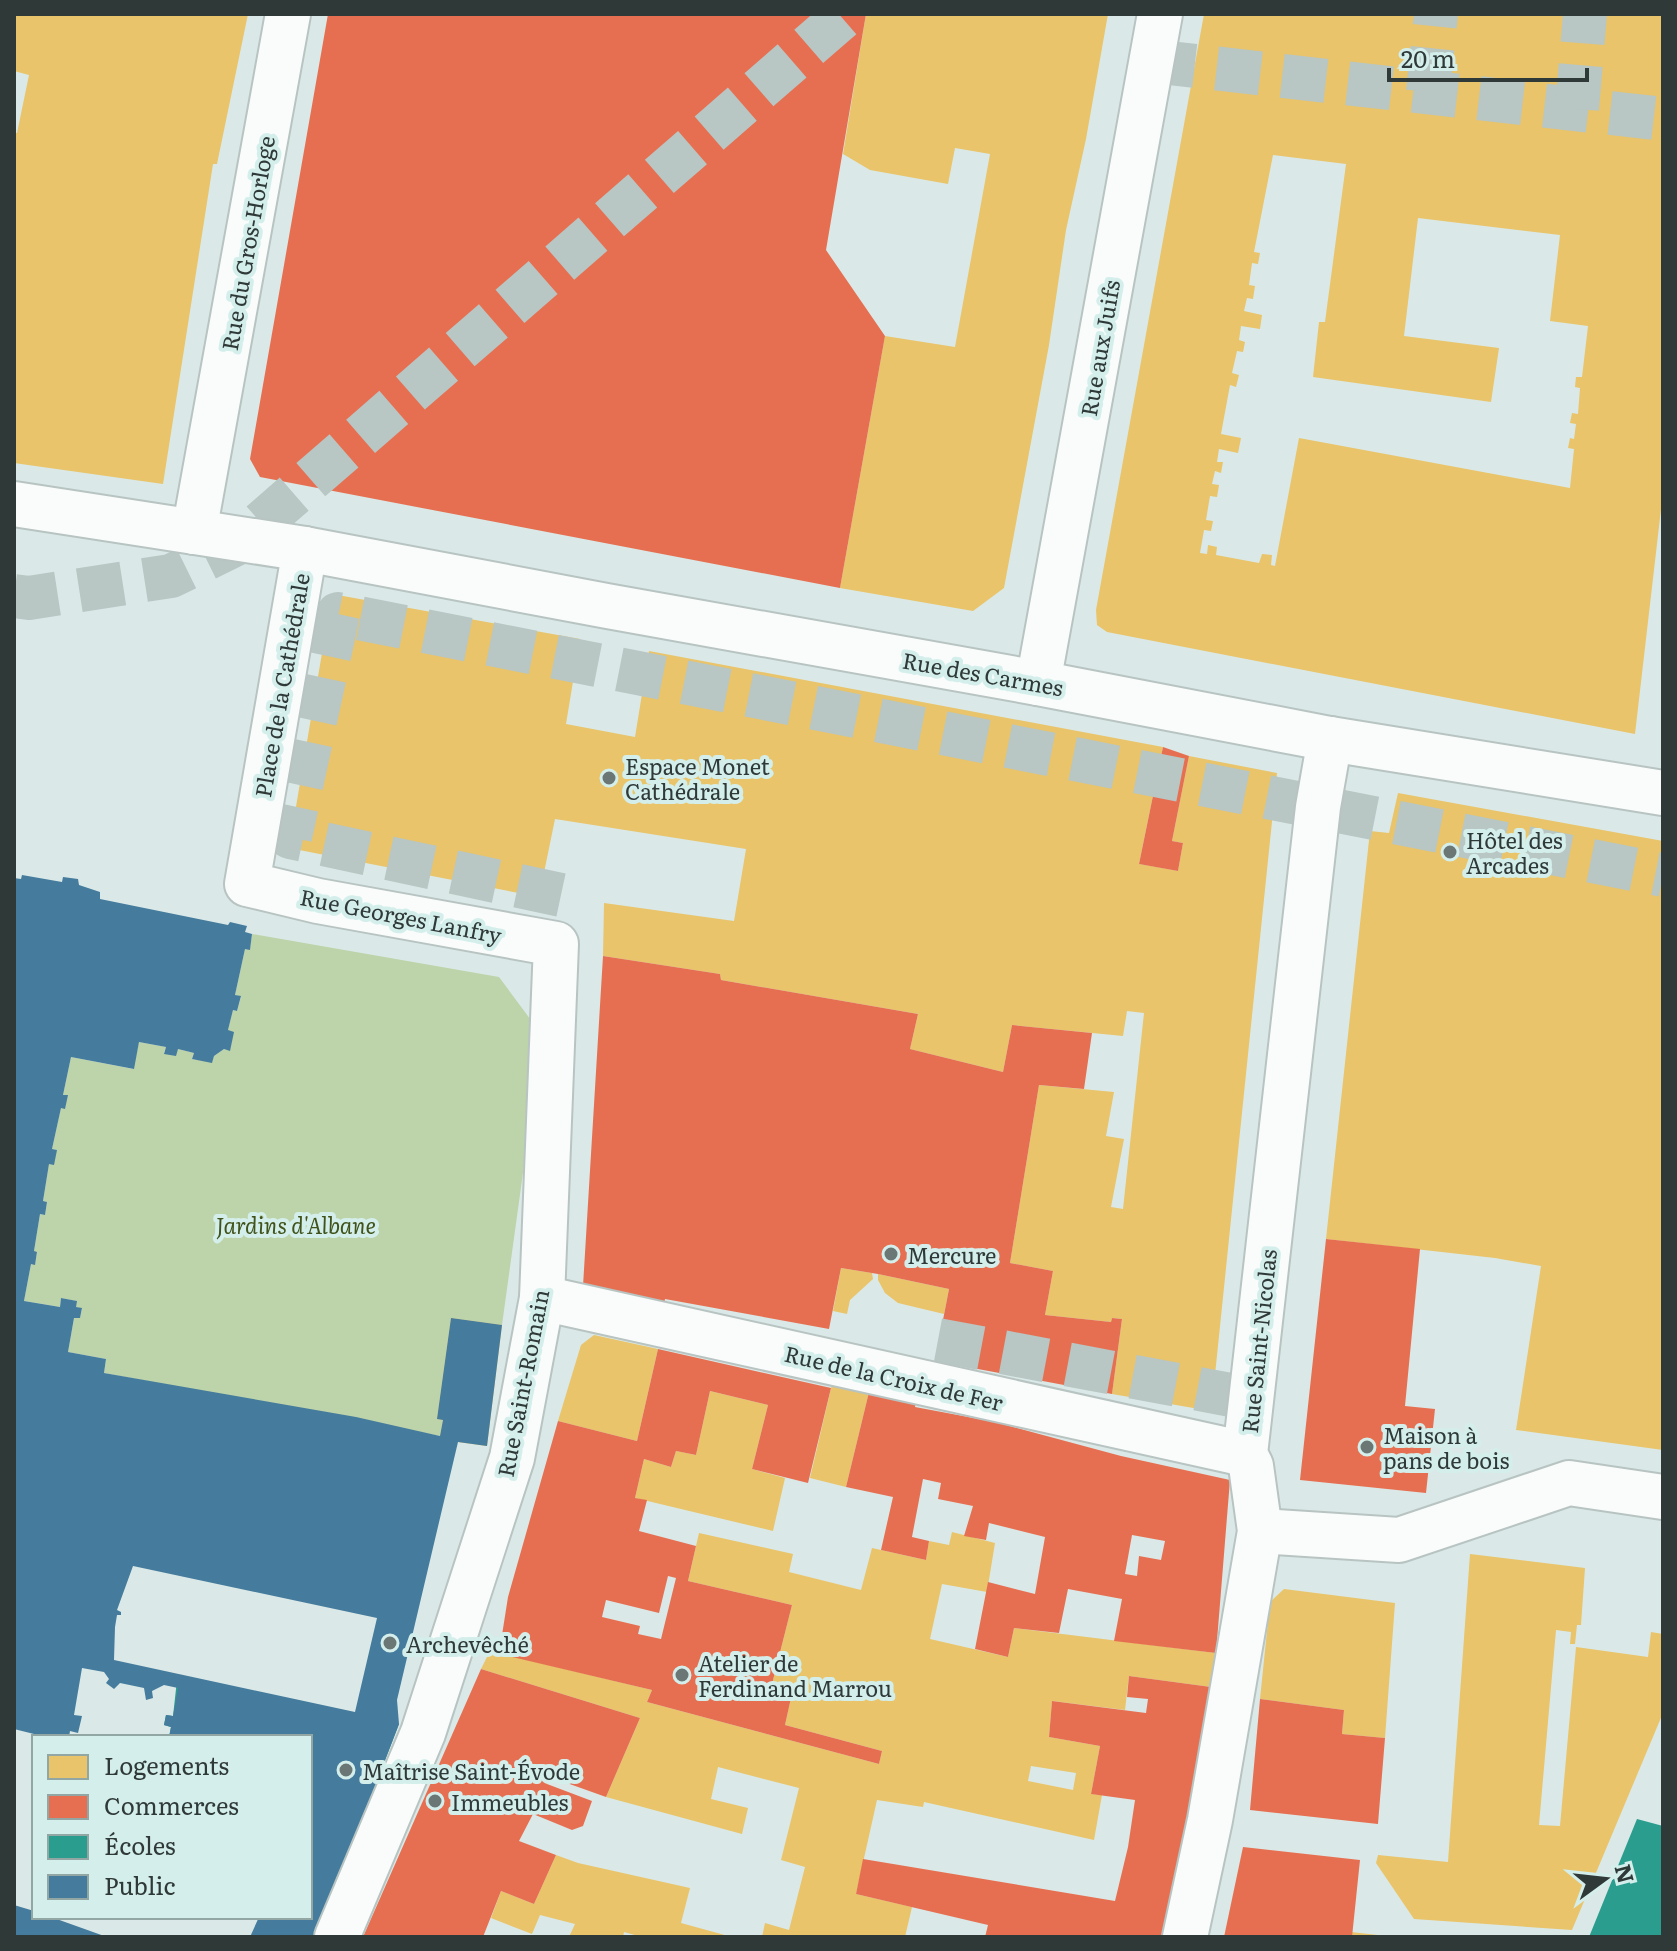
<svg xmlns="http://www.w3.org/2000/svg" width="1677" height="1951" font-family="Literata,serif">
  <rect width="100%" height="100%" fill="#dae9e7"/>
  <path fill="#bdd3a9" d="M252,934l247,43 43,58 -40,290 -51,-7 -14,101 6,1 -3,16 -336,-63 2,-14 -38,-7 6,-34h6l2,-9 -6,-2v-6l-15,-3 -1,9 -36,-6 7,-37h4l2,-11 -3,-2 6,-37 5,1 2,-13 -4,-1 6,-37 8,-14 -5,-1 9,-41h4l2,-12 -4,-1 8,-38 62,12 6,-27 27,5 -2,6 14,-4 16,4 -2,6 20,3 2,-6 10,-7 5,1 -1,-20 5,-20 4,1 4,-14 -6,-2 10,-46h5z"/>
  <g fill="#e9c46a" fill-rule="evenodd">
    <path d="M14,14h234l-31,150h-4l-50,320 -149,-21v-330h3l12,-58 -15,-4z"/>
    <path d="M866,14h242l-22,125 -20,91 -17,115 -45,243 -31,23 -133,-23 45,-252 70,11 35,-193 -35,-6 -7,36 -78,-14 -27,-16z"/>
    <path d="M1204,14h459v478l-28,242 -528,-102 -10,-7 -1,-15zM1273,155l73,9 -21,158h-6l-6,55 178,25 8,-54 -95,-12 14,-118 142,17 -10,86 38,5 -6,51h-6l-1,10 5,1 -2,26 -6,-1 -2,10 6,1 -2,15 -4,-1 -2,10 6,1 -4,39 -271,-50 -24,128 -4,-1 1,-10 -10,-1 -3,9 -43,-8 1,-8 -9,-2 -1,9 -7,-1 4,-23 7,1 2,-10 -7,-1 4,-24 7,1 2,-12 -7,-1 3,-13 6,2 2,-11h-6l2,-13 19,4 3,-15 -20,-4 9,-49 6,2 3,-12 -7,-2 5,-22 6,1 2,-10 -6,-2 2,-14 19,3 2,-14 -18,-4 3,-13 6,1 2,-13 -6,-1 3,-22 6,1 2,-11 -6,-1z"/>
    <path d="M332,594l248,45 -14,85 69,13 14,-86 514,96 -24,117 18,3 21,4 5,-28 -11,-2 17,-85 88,17 -65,631 -7,6 -93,-16 10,-75 -10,-1 -1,4 -66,-7 8,-44 -43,-8 29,-178 75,7 -8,44 18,3 -13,68 12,2 21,-196 -17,-2 -4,25 -111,-11 -9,47 -93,-23 8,-35 -197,-34 -1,-6 -117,-18 1,-53 130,18 12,-72 -191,-30 -16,78 -250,-49z"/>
    <path d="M1398,793l265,48v609l-147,-20 25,-164 -46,-8 -169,-19 44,-408 19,2z"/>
    <path d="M841,1268l31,5 1,6 -23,21 -3,14 -14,-3z"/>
    <path d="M878,1274l71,15 -5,25 -46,-11 -13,-10 -7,-13z"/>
    <path d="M451,1318l51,7 -15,121 -29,-4 -18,-6 3,-16 -6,-1z"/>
    <path d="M594,1335l64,14 -21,92 -79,-20 23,-76z"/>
    <path d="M832,1384l37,8 -23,95 -36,-9z"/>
    <path d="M710,1391l58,14 -16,64 33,9 -12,53 -138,-33 9,-39 27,8 5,-16 20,4z"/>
    <path d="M952,1532l43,11 -8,49 -45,-8 -12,55 78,18 6,-29 202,25 -5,34 -82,-11 -4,34 -73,-9 -3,36 51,9 -9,48 11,1 -8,45 -170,-38 -1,5 -46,-7 -21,94 56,13 -7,30h-143l3,-14 24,7 16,-63 -24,-7 18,-72 -81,-21 -7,32 37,9 -6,26 -136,-37 34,-79 -159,-49 9,-18 162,39 -5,12 232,62 3,-13 -97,-26 6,-27 -21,-6 22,-87 -104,-24 11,-48 94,21 -4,18 72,18 11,-42 54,12 3,-19 20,4zM1031,1766l45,7 -3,17 -45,-9z"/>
    <path d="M1470,1554l115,14 -4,57h-4l-2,19h-5l1,-12 -15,-2 -17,195 21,1 16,-179 72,10 3,-25 12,2v79l-91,217 -158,-11 -38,-56 2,-8 70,7z"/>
    <path d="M1284,1589l111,14 -10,135 -43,-4 2,-24 -84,-11 10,-97z"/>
    <path d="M556,1855l22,8 112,25 -9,35 51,14h-90l-18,-5 -1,5h-54l6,-13 -35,-9 -8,19 -41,-16 10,-27 33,13z"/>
    <path d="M1351,1932l27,3v2h-26z"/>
  </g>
  <g fill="#e76f51" fill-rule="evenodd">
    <path d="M328,14h538l-40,236 59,86 -45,252 -580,-111 -10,-18z"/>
    <path d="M1163,747l26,9 -17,85 11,2 -5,28 -39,-7z"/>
    <path d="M603,956l117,18 1,6 197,34 -8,35 93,23 9,-47 80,8 -8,56 -45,-4 -29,178 43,8 -8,44 66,7 1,-4 10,1 -10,75 -177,-33 14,-72 -71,-15 -37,-6 -12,61 -164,-30 -1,6 -81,-19z"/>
    <path d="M1326,1239l94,10 -15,157 30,3 -9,84 -126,-13z"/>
    <path d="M658,1349l173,39 -23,95 -56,-14 16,-64 -58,-14 -14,64 -20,-4 -5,16 -27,-8 -9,39 12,2 -8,31 57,15 -8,35 104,24 -22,87 21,6 -6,27 97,26 -3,13 -232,-62 5,-12 -153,-36 9,-57 50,-176 79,20zM668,1576l8,2 -15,61 -23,-5 2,-8 -38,-9 4,-17 53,13z"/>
    <path d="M869,1392l47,10 -1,5 80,15 126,34 109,24 -14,173 -102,-12 8,-42 -54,-10 -9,44 -45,-5 -6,29 -33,-8 13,-67 47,12 10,-57 -56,-14 -3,17 -22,-4 9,-30 -35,-7 3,-16 -18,-4 -11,58 17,4 -3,19 -45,-10 12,-53 -47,-10zM1132,1535l33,6 -4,19 -22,-4 -2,20 -12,-2z"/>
    <path d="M481,1669l159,49 -34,79 -56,-20 -3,7 45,17 -9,25 -11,4 -39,-16 -14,27 37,14 -22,49 -33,-13 -18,46h-120z"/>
    <path d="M1129,1676l82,11 -42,250h-184l3,-12 -132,-31 7,-35 252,42 13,-54 7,-47 -44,-6 9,-48 -51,-9 3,-36 94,12 2,-14 -21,-2z"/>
    <path d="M1260,1699l84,11 -2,24 43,4 -7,86 -128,-14z"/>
    <path d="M1243,1847l117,13 -8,77h-128z"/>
  </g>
  <g fill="#2a9d8f">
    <path d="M177,1680l222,44 -34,88 -55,-10v-65h-141l2,-10 -7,-2 2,-10 7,1z"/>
    <path d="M1637,1819l26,7v111h-74z"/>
  </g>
  <g fill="#457b9d" fill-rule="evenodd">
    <path d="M22,875l40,7 1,-5 15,2 1,6 21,7v7l128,26 2,-3 17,4 -2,6 7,2 -2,16 -5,-1 -10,46 6,1 -4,15 -4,-1 -5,20 6,2 -4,19 -6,-2 -10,7 -2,7 -20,-4 2,-6 -16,-4 -2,7 -12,-2 2,-7 -27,-5 -5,27 -63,-12 -8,38h5l-3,14 -4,-1 -9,41 5,1 -3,15 -5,-1 -6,37 4,1 -2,13 -5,-1 -6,37 3,1 -2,13 -4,-1 -7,37 36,6 1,-9 16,3 -1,6 6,1 -2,10h-6l-6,34 38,7 -2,14 252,44 84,19 3,-16 -6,-1 14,-101 51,7 -15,121 -29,-4 -61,258 2,24 -82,213h-67l9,-20h51v-105l3,-9 -3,-1v-65h-141l2,-10 -7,-2 2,-10 7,1 5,-28 -14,-3 -12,6 1,7 -7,2 -2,-12 -24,-5 -6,6 -8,-6 3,-4 -5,-7 -22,-4 -8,47 8,1 -4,17 -8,-2 -1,6h-23l-32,-8v-851l7,1zM133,1566l244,52 -22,94 -241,-52 1,-33 2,-12h4v-3l-4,-2z"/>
    <path d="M14,1905l20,6v6h17l56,20h-93z"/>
  </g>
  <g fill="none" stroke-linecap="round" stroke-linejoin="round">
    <g stroke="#b8c6c4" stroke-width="44" stroke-dasharray="44 22" stroke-linecap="butt">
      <path d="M1151,61l512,58"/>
      <path d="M1428,92l8,-78"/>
      <path d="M1577,109l8,-95"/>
      <path d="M561,895l-271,-58 48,-223 1325,261"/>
      <path d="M938,1340l314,59"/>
    </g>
    <path stroke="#b8c6c4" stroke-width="44" stroke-dasharray="44 22" stroke-linecap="butt" d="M14,596l15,2 142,-22 67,-33 608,-529"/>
    <defs>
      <g id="pedestrian">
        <path d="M14,504l291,45 302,57 431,77 292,56 333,54"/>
        <path d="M194,532l94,-518"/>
        <path d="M305,549l-58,335 71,17 238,43 -14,354 -30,160 -89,275 -86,204"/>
        <path d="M1038,683l122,-669"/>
        <path d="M542,1298l703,156"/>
        <path d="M1260,1531l139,9 170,-57 94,14"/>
        <path d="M1185,1937l25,-117 50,-289 -9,-65 -6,-12 73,-647 12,-68"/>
      </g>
    </defs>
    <use href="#pedestrian" stroke="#b8c4c2" stroke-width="48"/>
    <use href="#pedestrian" stroke="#f9fcfb" stroke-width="44"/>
  </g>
  <g fill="#6b7775" stroke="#d4efeb" stroke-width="3">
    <circle cx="609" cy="778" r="8"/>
    <circle cx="1450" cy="852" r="8"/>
    <circle cx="891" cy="1254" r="8"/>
    <circle cx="1367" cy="1447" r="8"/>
    <circle cx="390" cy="1643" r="8"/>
    <circle cx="682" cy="1675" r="8"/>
    <circle cx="346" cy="1770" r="8"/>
    <circle cx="435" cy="1801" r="8"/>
  </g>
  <g text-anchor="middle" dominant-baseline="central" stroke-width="8" stroke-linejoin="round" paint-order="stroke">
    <g font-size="22" fill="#2f3938" stroke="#d4efeb">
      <text transform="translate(247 243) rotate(-80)">Rue du Gros-Horloge</text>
      <text transform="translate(1099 348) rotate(-80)">Rue aux Juifs</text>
      <text transform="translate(983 673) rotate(10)">Rue des Carmes</text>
      <text transform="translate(281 685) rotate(-80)">Place de la Cathédrale</text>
      <text transform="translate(401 915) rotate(11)">Rue Georges Lanfry</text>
      <text transform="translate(1258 1341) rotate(-84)">Rue Saint-Nicolas</text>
      <text transform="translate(894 1377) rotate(13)">Rue de la Croix de Fer</text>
      <text transform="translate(522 1383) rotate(-79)">Rue Saint-Romain</text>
    </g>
    <g font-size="22" fill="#2f3938" stroke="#d4efeb" text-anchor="start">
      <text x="625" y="765">Espace Monet<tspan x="625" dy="25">Cathédrale</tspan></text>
      <text x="1466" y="839">Hôtel des<tspan x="1466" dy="25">Arcades</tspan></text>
      <text x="907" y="1254">Mercure</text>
      <text x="1383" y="1434">Maison à<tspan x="1383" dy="25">pans de bois</tspan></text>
      <text x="406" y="1643">Archevêché</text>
      <text x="698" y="1662">Atelier de<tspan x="698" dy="25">Ferdinand Marrou</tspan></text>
      <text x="362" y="1770">Maîtrise Saint-Évode</text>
      <text x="451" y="1801">Immeubles</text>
    </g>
    <g font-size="22" font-style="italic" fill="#41531b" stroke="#d4efeb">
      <text x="296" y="1224">Jardins d'Albane</text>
    </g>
  </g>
  <rect width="1677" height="1951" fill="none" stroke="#2f3938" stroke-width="32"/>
  <rect x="32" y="1735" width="280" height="184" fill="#d4efeb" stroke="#92a6a3" stroke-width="2"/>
  <rect x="48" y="1755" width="40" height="24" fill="#e9c46a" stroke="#92a6a3" stroke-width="2"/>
  <text x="104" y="1775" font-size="24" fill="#2f3938">Logements</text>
  <rect x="48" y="1795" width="40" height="24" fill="#e76f51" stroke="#92a6a3" stroke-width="2"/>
  <text x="104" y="1815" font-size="24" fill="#2f3938">Commerces</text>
  <rect x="48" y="1835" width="40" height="24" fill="#2a9d8f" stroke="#92a6a3" stroke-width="2"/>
  <text x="104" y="1855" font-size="24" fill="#2f3938">Écoles</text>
  <rect x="48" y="1875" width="40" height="24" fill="#457b9d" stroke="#92a6a3" stroke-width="2"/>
  <text x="104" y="1895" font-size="24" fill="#2f3938">Public</text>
  <g transform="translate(1605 1879) rotate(75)" stroke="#d4efeb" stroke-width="6" paint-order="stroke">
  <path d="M0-6L14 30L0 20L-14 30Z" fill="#2f3938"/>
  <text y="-12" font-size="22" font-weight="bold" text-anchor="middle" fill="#2f3938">N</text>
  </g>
  <path d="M1389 68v12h198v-12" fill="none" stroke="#2f3938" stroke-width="4"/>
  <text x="1401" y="68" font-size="24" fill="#2f3938" stroke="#d4efeb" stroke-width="6" paint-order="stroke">20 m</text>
</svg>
